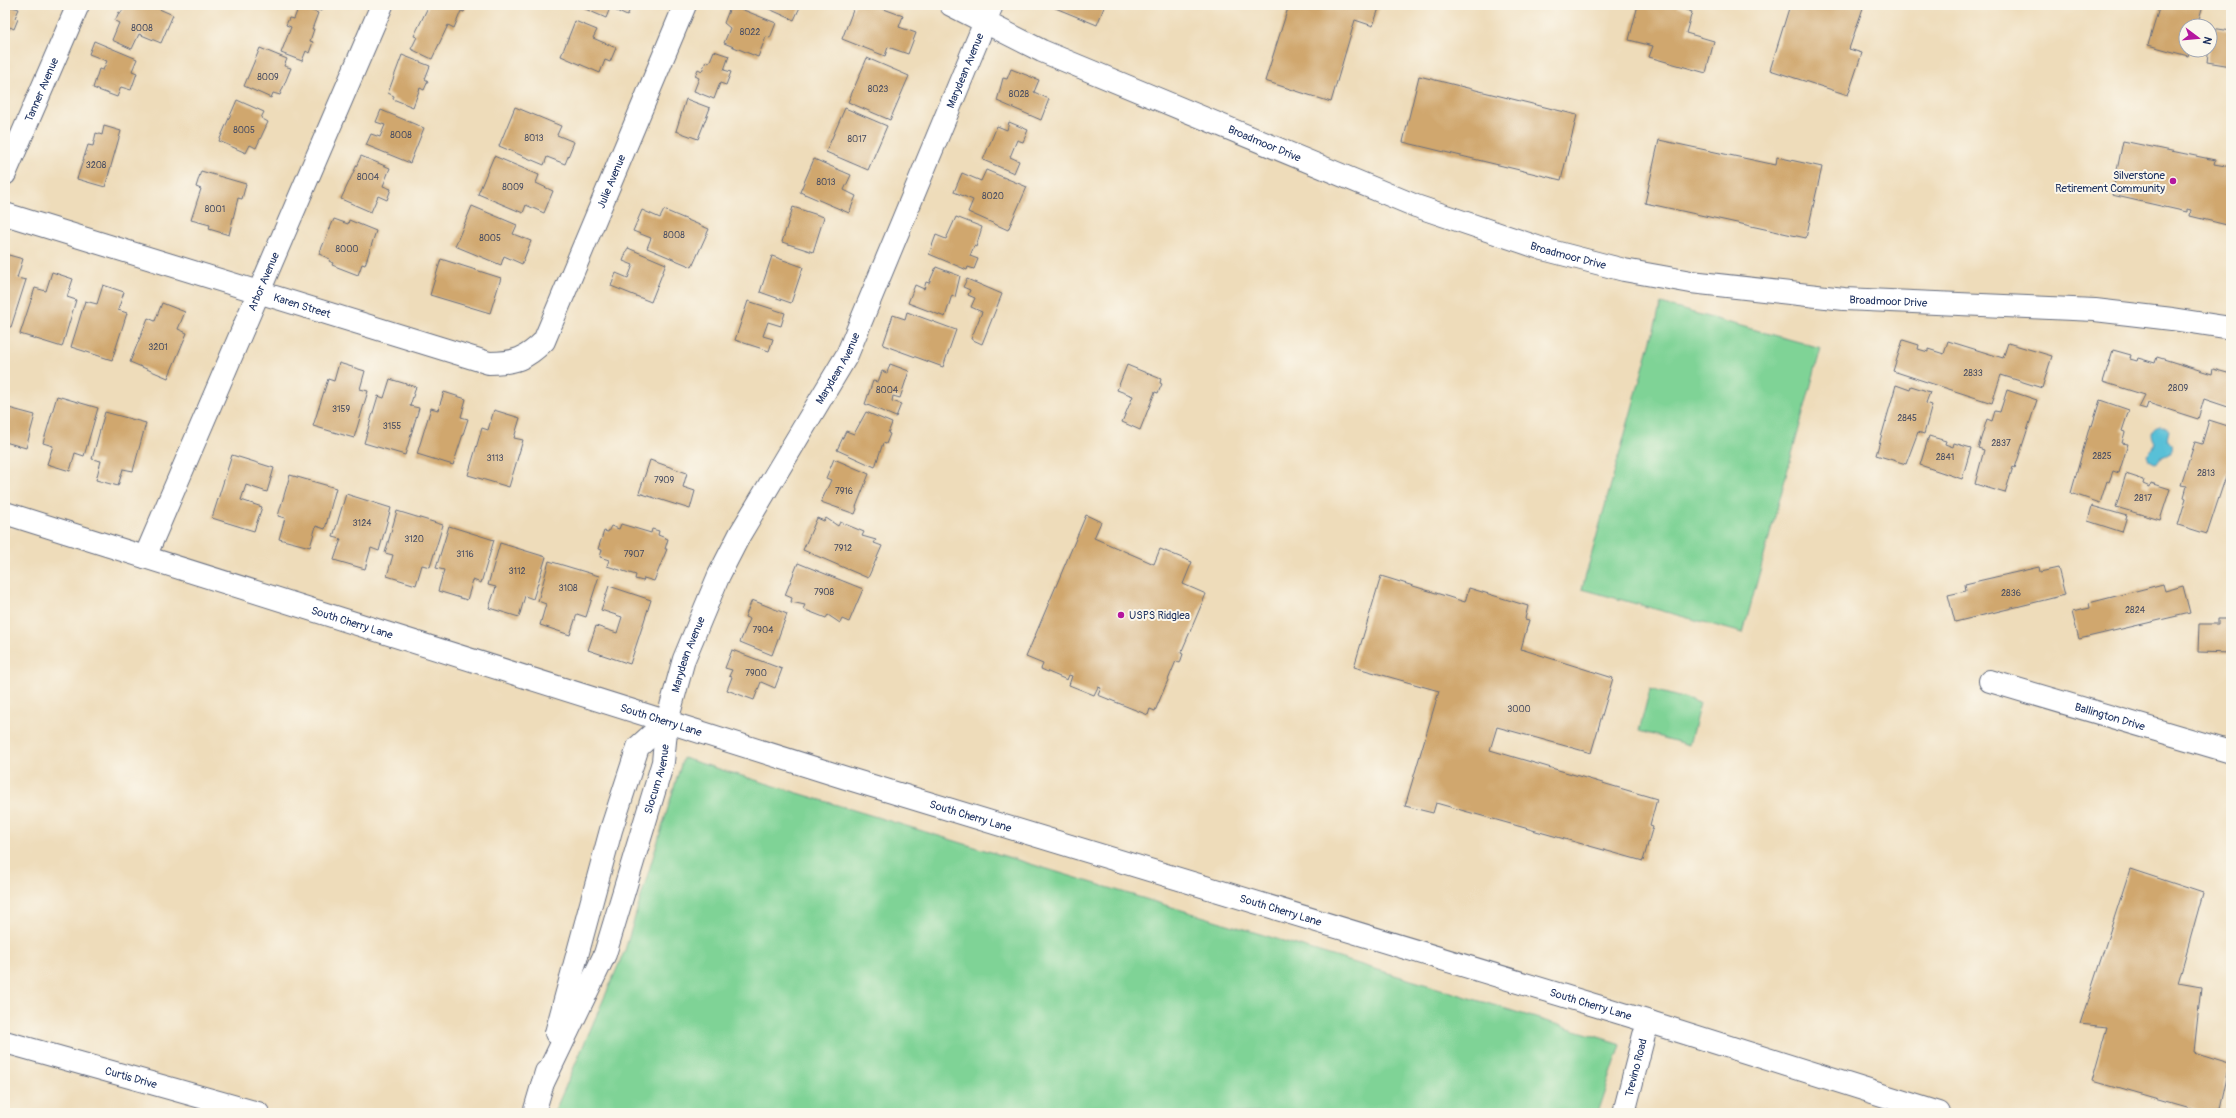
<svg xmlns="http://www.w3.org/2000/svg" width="2236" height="1118" font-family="Pangolin,sans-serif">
  <rect width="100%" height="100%" fill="#fbf7ec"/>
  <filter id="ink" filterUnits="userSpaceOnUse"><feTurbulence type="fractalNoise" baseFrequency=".025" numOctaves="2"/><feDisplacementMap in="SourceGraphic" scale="8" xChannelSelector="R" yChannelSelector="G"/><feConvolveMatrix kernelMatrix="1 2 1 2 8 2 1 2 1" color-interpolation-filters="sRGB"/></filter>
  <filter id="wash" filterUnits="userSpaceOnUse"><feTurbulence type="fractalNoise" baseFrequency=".012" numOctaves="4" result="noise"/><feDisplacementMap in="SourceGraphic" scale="16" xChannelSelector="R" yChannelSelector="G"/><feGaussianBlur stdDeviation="0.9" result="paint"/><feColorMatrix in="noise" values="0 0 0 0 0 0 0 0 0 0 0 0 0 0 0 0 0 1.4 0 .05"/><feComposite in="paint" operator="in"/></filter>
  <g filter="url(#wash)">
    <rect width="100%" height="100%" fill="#eedcba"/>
    <g fill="#7fd396" stroke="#4d817a">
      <path d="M1661,304l160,44 -78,285 -161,-44z"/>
      <path d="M1650,689l50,14 -11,42 -50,-14z"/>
      <path d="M683,758l938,286 -23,69h-1044l71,-163z"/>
    </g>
    <path fill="#59c0d7" stroke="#3a789a" d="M2161,425l8,5 -2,9c5,6 6,8 2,15l-7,3 -2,5 -5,2 -6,-3 -2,-6 6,-6 2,-7c-5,-8 -4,-16 6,-17z"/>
    <g id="blocks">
      <g fill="#d0a76e">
        <path d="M5,5l14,4 -4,9 3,1 -4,10 -4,-2 -5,12z"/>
        <path d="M121,5h29l23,10 -12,28 -22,-9 -7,15 -20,-9 7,-17 -4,-2 4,-9 2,1 2,-4 -3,-1z"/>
        <path d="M305,5h19l-3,6z"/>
        <path d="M429,5h38l-3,7 -3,-1 -7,17 -6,-3 -16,34 -21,-10 6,-12 -3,-1z"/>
        <path d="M576,5h56l-5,11 -17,-8 -4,10z"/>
        <path d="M731,5l45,18 -6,15 -4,-1 -8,20 -34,-14 6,-15 -6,-5z"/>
        <path d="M760,5h41l-7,15z"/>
        <path d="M855,5h18l30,11 -4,11 17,6 -8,21 -20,-7 -3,9 -43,-17z"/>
        <path d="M1054,5h51l-8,20 -44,-18z"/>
        <path d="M1289,5h91l-7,21 -18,-6 -24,82 -66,-21z"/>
        <path d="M1638,5h39v2l15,5 -6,21 28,8 -8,32 -57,-16 4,-11 -24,-6z"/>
        <path d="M1790,5h74l-15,44 13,4 -14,42 -78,-25z"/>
        <path d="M2160,5h43l-6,21h-11v24h4l-2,6 -40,-11z"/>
        <path d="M299,6l19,7 -6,16h2l-4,12 3,1 -4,11 -3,-2 -4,10 -21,-8 10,-26 -5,-2 3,-7 5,1z"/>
        <path d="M575,21l22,9 -4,8 23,10 -6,14 -5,-2 -5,13 -39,-17z"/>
        <path d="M2212,28l19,3v35l-24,-4z"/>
        <path d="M94,41l43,18 -5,12 5,2 -6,17 -10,-3 -4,10 -24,-9 6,-19 4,1 4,-9 -18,-7z"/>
        <path d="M260,48l27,11 -3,7 7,2 -11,27 -7,-2 -2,5 -27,-12z"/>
        <path d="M714,51l15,5 -5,14 7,2 -5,13 -6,-2 -6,16 -20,-8 5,-13 -4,-2 3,-7 4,2 4,-10 3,2z"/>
        <path d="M402,55l28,11 -5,13 3,2 -4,9 -4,-2 -7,19 -20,-8 1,-3 -6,-3z"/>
        <path d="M867,58l42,18 -19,44 -42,-18z"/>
        <path d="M1011,69l28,11 -5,12 15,7 -8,21 -44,-19 6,-23 4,1z"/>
        <path d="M1419,76l158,39 -16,65 -158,-38z"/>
        <path d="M686,99l24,9 -12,31 -22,-8z"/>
        <path d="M237,100l27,12 -3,6 7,4 -12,26 -6,-3 -4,8 -27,-12z"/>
        <path d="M515,107l46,19 -4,9 17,7 -9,22 -18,-7 -3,8 -45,-19z"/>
        <path d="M845,108l42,18 -19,44 -42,-18z"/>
        <path d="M381,110l43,18 -14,35 -44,-18 5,-11 9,3 5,-12 -9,-3z"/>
        <path d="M1009,122l19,8 -5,12 -6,-2 -7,17 9,4 -5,12 -31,-13 14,-34 10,4z"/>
        <path d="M104,126l17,5 -16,56 -28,-8 11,-34 5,1 3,-13 6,2z"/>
        <path d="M1659,140l117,25 1,-8 45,10 -16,71 -161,-35z"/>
        <path d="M2123,141l92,19 -1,4 17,3v59l-41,-10 1,-6 -4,-1v3l-75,-17z"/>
        <path d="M361,156l29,12 -7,18 8,3 -4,11 -9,-4 -7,16 -30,-13z"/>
        <path d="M494,156l45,19 -3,8 17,8 -9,22 -18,-8 -3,8 -45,-19z"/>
        <path d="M814,159l37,16 -7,15 12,6 -7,17 -49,-21z"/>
        <path d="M986,170l41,17 -19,43 -40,-18 5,-12 -19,-8 8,-19 19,8z"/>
        <path d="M201,171l45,13 -4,15 -4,-1 -9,37 -20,-6 1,-4 -19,-5 10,-31 -5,-2z"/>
        <path d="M472,206l45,19 -4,9 18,7 -9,23 -18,-8 -3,9 -46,-19z"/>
        <path d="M793,207l31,10 -11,35 -31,-10z"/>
        <path d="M642,210l18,8 4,-8 45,19 -17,38 -45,-19 4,-10 -18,-7z"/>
        <path d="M956,217l26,10 -6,20 -2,-1 -4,10 8,3 -4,10 -6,-2 -1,3 -38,-16 7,-19 10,4z"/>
        <path d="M334,219l14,5 1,-4 27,11 -11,34 -3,-1 -4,11 -26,-10 1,-2 -4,-2 1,-2 -11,-5z"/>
        <path d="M628,248l38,16 -15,38 -40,-16 5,-13 12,5 5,-13 -10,-4z"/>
        <path d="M5,254l18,5 -6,19 9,2 -15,47 -6,-1z"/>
        <path d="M772,256l31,11 -12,36 -31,-11z"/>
        <path d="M441,259l60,19 -11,35 -60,-18z"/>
        <path d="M936,267l24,9 -5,21 -3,-2 -7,22 -37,-14 7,-18 9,4 2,-7 3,1z"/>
        <path d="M52,272l21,7 -6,18 9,3 -14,47 -42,-13 15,-46 11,3z"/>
        <path d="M967,279l35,15 -20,50 -11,-5 11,-27 -11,-5 4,-9 -7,-3 2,-5 -7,-3z"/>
        <path d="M103,285l21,7 -6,18 9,3 -15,47 -41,-13 14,-46 12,3z"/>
        <path d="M748,301l37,12 -4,13 -13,-4 -5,14 10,3 -4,12 -34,-11z"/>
        <path d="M162,303l23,9 -7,17 9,4 -19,45 -38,-16 18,-44 7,3z"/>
        <path d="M907,312l49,18 -13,37 -60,-22 10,-30 12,4z"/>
        <path d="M1903,340l16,5 -1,4 10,3v-3l16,5 4,-13 55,17 5,-15 44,13 -10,32 -41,-13 -9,28 -99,-32z"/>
        <path d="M2113,350l18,5 -1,4 7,2 1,-3 17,5 2,-6 55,17 1,-5 18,5v34l-27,-9 -6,20 -50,-16 -2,6 -7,-2 6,-12 -42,-13z"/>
        <path d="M339,363l26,8 -5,18 8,2 -14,47 -41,-12 15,-47 6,2z"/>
        <path d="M890,364l19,7 -9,27 -7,-2 -1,5 9,3 -5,13 -31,-13 8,-23 5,1 4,-11 5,2z"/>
        <path d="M1127,365l34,14 -1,4 2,1 -4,9 -3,-1 -15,38 -18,-8 11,-26 -16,-6z"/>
        <path d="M390,379l26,8 -6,19 9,2 -14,47 -41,-12 14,-47 6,2z"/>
        <path d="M1896,385l14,5 1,-4 19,6 -4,11 6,2 -8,29 -6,-2 -12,32 -30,-9z"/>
        <path d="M2007,390l30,10 -22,68 -2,-1 -8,26 -30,-9 9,-34 -6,-2 9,-29 5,2 3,-10 5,1z"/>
        <path d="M444,392l22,7 -5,18 7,2 -15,46 -36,-11 14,-46 7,2z"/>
        <path d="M57,396l41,12 -14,48 -9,-3 -5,18 -23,-7 6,-18 -10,-3z"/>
        <path d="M2100,400l29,10 -7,21 3,1 -3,11 6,1 -9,29 -6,-2 -4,11 -2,-1 -7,22 -29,-10 19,-68 2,1z"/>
        <path d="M5,407l30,8 -9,33 -21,-6z"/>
        <path d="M494,410l26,8 -6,20 9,2 -14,47 -41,-12 14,-47 6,2z"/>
        <path d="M105,412l41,11 -13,48 -10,-2 -5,17 -22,-6 5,-19 -9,-2z"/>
        <path d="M866,412l26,11 -4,10 2,1 -4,10 -3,-1 -8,24 -38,-17 9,-19 8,3z"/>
        <path d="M2209,420l22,7v34l-24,73 -29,-9 8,-27 -2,-1 3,-11 -6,-1 14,-43 7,2z"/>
        <path d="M1929,436l17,5 -1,3 8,3 1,-4 17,5 -9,31 -42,-14z"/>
        <path d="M232,455l42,13 -7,24 -21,-7 -5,15 21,7 -8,24 -42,-13z"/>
        <path d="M834,459l35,15 -13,33 1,2 -2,5 -34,-12 10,-22 -5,-2z"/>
        <path d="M650,460l37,13 -4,14 12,4 -5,18 -51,-16z"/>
        <path d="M2126,474l18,6 -1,4 7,3 1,-4 19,6 -10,31 -44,-13z"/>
        <path d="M290,475l46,13 -11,41 -9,-3 -6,21 -31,-8 6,-21 -7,-2z"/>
        <path d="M346,494l45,14 -12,43 -8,-3 -6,21 -31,-9 7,-21 -8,-2z"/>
        <path d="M2092,506l35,10 -5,16 -34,-11z"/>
        <path d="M397,511l46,14 -13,42 -8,-2 -6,20 -29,-9 6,-21 -8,-2z"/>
        <path d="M1086,515l15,7 -7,16 60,26 6,-15 32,13 -9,22 23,10 -25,59 2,1 -3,9 -4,-2 -21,50 -5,-2 -2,6 -50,-20 3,-7 -3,-1 -4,8 -25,-10 3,-9 -3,-1 -2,5 -26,-11 2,-5 -17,-7z"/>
        <path d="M817,518l7,3 2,-3 12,8 2,-4 24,10 -2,4 14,4 -2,3 8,3 -14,32 -65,-28z"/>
        <path d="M621,524l30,9 1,-4 7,2 -1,4 10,4 -3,10h2l-13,32 -10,-3 -1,3 -8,-2 1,-4 -29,-9 2,-6 -9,-3 2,-7 -4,-1 6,-18 4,1 3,-6 8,3z"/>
        <path d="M449,526l45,14 -13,43 -8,-3 -6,20 -29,-9 6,-21 -8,-2z"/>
        <path d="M500,543l46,14 -13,42 -8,-3 -6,21 -30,-9 7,-21 -8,-2z"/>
        <path d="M549,561l50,15 -13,41 -9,-3 -7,21 -30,-10 6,-21 -8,-3z"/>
        <path d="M798,563l65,26 -14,33 -7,-3 -2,4 -12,-8 -2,3 -23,-9 2,-4 -14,-3 1,-4 -7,-3z"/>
        <path d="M2039,567l1,5 18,-4 7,27 -110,27 -7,-27 18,-4 -1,-7z"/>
        <path d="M1381,576l84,26 4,-14 59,18 -3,13 4,1 -8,29 92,29 -22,75 -94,-26 -7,23 167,49 -7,26 3,1 -10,35 -207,-58 -3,10 -28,-7 34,-115 -85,-24z"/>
        <path d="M2163,584l2,7 18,-5 7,27 -111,26 -7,-27 18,-4 -1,-5z"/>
        <path d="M609,586l42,14 -21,64 -42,-14 8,-24 21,7 5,-16 -21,-7z"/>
        <path d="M752,600l35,14 -15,41 -32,-13 10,-23 -5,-2z"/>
        <path d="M2218,619h13v34l-33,-1 1,-28h19z"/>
        <path d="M732,650l50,19 -7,19 -14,-6 -7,18 -27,-10 5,-13 -3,-1 3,-6 -7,-2z"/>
        <path d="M2130,869l73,24 -25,90 23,4 -7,65 35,11 -11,50h-11l-115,-33 15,-53 -27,-3z"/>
      </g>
    </g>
  </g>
  <g filter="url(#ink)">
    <use href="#blocks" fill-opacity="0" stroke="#656c7e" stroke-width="1"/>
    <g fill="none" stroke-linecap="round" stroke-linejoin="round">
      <defs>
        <g id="minor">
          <path id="s1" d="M951,5l91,46 374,155 127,43 81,21 67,12 153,17 251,11 77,9 59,9"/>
          <path id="s2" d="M5,174l73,-169"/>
          <path id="s3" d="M5,214l484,149c26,0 37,-4 55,-22l141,-336"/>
          <path id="s4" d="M5,513l841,265 804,244 289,91"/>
          <path id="s5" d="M145,557l237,-552"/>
          <path id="s6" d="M1990,681l241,71"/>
          <path d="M556,1033l55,-203 27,-83 29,-26"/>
          <path id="s7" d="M5,1042l253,71"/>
          <path id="s8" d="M542,1085l63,-131 58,-192 4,-41 17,-62 35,-84 21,-41 107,-179 145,-350"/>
          <path d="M534,1113l12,-41"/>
          <path id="s9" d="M1624,1113l20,-78 6,-13"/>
        </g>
      </defs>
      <use href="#minor" stroke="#656c7e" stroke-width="24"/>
      <use href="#minor" stroke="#fff" stroke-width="22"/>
    </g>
  </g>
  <g fill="#b5179e" stroke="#fbf7ec" stroke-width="1.5">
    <circle cx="2173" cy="181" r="4"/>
    <circle cx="1121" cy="615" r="4"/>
  </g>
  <g text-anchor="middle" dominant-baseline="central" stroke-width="4" stroke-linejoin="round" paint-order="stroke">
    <g font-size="9" fill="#484d62">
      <text x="142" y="28">8008</text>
      <text x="750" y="32">8022</text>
      <text x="268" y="77">8009</text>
      <text x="878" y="89">8023</text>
      <text x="1019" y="94">8028</text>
      <text x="244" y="130">8005</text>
      <text x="401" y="135">8008</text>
      <text x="534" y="138">8013</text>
      <text x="857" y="139">8017</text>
      <text x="96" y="165">3208</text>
      <text x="368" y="177">8004</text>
      <text x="826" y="182">8013</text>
      <text x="513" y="187">8009</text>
      <text x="993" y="196">8020</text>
      <text x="215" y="209">8001</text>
      <text x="674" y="235">8008</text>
      <text x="490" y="238">8005</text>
      <text x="347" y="249">8000</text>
      <text x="158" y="347">3201</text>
      <text x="1973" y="373">2833</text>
      <text x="2178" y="388">2809</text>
      <text x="887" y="390">8004</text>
      <text x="341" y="409">3159</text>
      <text x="1907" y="418">2845</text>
      <text x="392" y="426">3155</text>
      <text x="2001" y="443">2837</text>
      <text x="2102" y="456">2825</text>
      <text x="1945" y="457">2841</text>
      <text x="495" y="458">3113</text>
      <text x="2206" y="473">2813</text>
      <text x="664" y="480">7909</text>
      <text x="844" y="491">7916</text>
      <text x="2143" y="498">2817</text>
      <text x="362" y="523">3124</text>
      <text x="414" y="539">3120</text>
      <text x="843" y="548">7912</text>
      <text x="465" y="554">3116</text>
      <text x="634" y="554">7907</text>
      <text x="517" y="571">3112</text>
      <text x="568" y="588">3108</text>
      <text x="824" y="592">7908</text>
      <text x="2011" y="593">2836</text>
      <text x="2135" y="610">2824</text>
      <text x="763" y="630">7904</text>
      <text x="756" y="673">7900</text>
      <text x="1519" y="709">3000</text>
    </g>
    <g font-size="11" fill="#1b2f5e" stroke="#fbf7ec">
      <text stroke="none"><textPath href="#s8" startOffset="1105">Marydean Avenue</textPath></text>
      <text stroke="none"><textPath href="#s2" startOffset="92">Tanner Avenue</textPath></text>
      <text stroke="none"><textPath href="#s1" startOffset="343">Broadmoor Drive</textPath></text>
      <text stroke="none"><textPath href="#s3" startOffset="741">Julie Avenue</textPath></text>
      <text stroke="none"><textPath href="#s1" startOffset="667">Broadmoor Drive</textPath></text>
      <text stroke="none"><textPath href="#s5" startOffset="300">Arbor Avenue</textPath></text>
      <text stroke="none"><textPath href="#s1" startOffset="991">Broadmoor Drive</textPath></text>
      <text stroke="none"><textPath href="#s3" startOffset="311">Karen Street</textPath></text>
      <text stroke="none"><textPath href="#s8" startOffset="781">Marydean Avenue</textPath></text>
      <text stroke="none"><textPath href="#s4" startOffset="364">South Cherry Lane</textPath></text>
      <text stroke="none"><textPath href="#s8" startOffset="457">Marydean Avenue</textPath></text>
      <text stroke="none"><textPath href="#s6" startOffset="125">Ballington Drive</textPath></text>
      <text stroke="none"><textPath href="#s4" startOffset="688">South Cherry Lane</textPath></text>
      <text stroke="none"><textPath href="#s8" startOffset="328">Slocum Avenue</textPath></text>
      <text stroke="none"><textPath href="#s4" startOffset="1012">South Cherry Lane</textPath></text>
      <text stroke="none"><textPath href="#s4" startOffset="1336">South Cherry Lane</textPath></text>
      <text stroke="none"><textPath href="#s4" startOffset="1660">South Cherry Lane</textPath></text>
      <text stroke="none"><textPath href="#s9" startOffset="47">Trevino Road</textPath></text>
      <text stroke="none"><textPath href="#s7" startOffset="131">Curtis Drive</textPath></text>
    </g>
    <g font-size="11" fill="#1b2f5e" stroke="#fbf7ec" text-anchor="end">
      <text x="2165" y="175">Silverstone<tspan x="2165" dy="13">Retirement Community</tspan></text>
      <text x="1129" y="615" text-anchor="start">USPS Ridglea</text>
    </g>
  </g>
  <rect width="2236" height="1118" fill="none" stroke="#fbf7ec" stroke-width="20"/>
  <g transform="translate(2198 38) rotate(106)"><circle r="19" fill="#fbf7ec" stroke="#a1a7b3"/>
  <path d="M0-3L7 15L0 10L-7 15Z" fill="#b5179e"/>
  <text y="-6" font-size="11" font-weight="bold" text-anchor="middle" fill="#1b2f5e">N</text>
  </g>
</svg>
